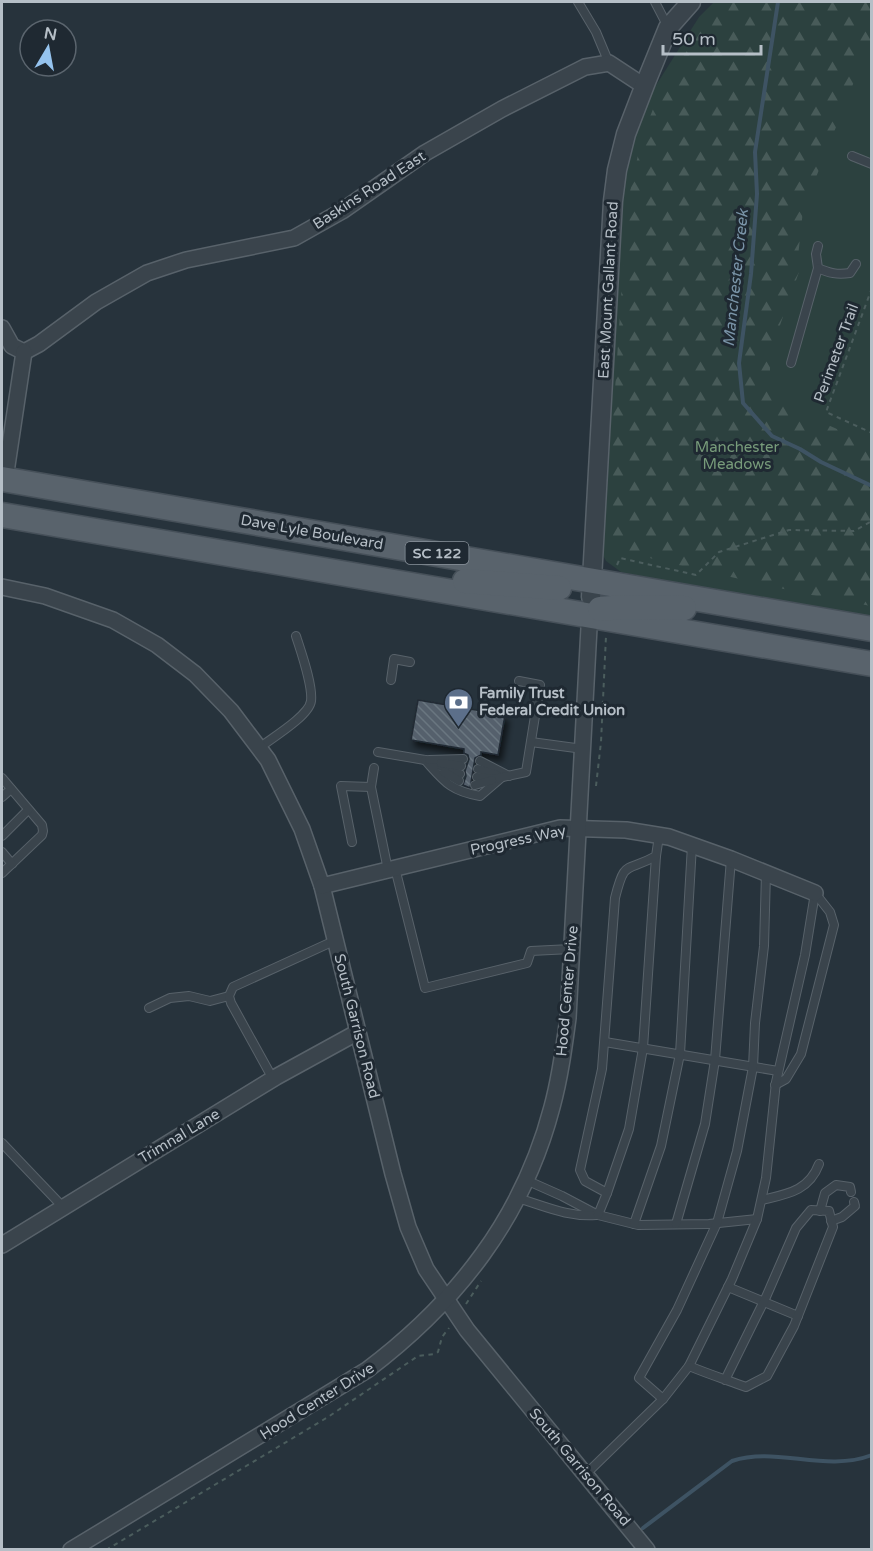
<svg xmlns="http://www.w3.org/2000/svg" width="873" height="1551" font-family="'Varela Round',sans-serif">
  <defs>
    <pattern id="forest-firs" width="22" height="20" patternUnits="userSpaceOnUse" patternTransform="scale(1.5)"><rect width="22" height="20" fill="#2c413f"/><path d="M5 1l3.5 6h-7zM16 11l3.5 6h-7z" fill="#485b59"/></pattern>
    <pattern id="building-back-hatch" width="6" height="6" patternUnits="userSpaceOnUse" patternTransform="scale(1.5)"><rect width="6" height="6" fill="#54616c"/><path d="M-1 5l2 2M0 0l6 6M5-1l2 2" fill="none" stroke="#6a7680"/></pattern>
    <filter id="shadow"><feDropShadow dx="3.5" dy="6" stdDeviation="3" flood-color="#0009"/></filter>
  </defs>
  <rect width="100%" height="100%" fill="#27333c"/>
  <path fill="#2c413f" d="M714,2h157v620l-250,-50 -15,-11 -9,-17 22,-342 15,-67 19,-45 46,-73z"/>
  <path fill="url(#forest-firs)" d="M727,2h144v37l-68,171 -5,47 1,15 -29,81v26l12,14 30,25 59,26v162l-65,-12 -150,-34 -36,-12 -12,-18 5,-109 14,-216 15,-68 17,-43 44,-68z"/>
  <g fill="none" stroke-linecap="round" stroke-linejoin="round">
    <g stroke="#3e5363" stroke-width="4">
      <path d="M778,2l-23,150 2,42 -6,80 -12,89 4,40 29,33 28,13 21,13 51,24"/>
      <path d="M643,1528l89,-67c44,-15 93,12 140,-6"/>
    </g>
  </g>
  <path fill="url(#building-back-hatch)" stroke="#212b34" stroke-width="1.5" filter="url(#shadow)" d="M418,700l87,15 -7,40 -17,-3v3l-6,3 -5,30 -7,-3 3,-9 -1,-5 4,-12 -1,-4 -4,-2v-4l-53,-9z"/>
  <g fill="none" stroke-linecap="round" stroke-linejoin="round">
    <defs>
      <g id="service">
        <path d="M578,2l18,30 13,31"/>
        <path d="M655,2l13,25"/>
        <path d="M852,156l20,8"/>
        <path d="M818,246l-2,8 2,14c11,5 19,7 32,5l6,-9"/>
        <path d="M791,363l27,-95"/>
        <path d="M391,680l3,-21 16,3"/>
        <path d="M531,742l52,7"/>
        <path d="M259,748c13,-10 50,-32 52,-47 2,-16 -10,-49 -15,-65"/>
        <path d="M378,752l47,8 35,14"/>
        <path d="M425,760c19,21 25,31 55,36l21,-18"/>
        <path d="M429,760l34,-1"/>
        <path d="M480,761l29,15"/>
        <path d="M441,763l20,3"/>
        <path d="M374,768l-3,19 17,83"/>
        <path d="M478,769l19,6"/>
        <path d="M444,772l15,9"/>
        <path d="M477,777l17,2 32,-7 14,-87 -21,-4"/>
        <path d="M2,778l40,47 1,6 -1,4 -40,38"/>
        <path d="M475,785l17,-5"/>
        <path d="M2,797l9,-8"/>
        <path d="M2,836l26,-26"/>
        <path d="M352,842l-11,-56 30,1"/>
        <path d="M2,852l10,12"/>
        <path d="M395,868l30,120 102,-25 4,-12 40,-2"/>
        <path d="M149,1008l21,-10 19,-2 21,5 19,-5"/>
        <path d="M605,1042l173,29"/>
        <path d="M273,1079l-42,-76 -2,-7 4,-9 103,-47"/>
        <path d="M775,1085l11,-6 15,-25 33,-129 -4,-13 -15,-19"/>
        <path d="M2,1143l61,64"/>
        <path d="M526,1180l36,16 36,19 40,10 71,-1 48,-5"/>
        <path d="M607,1193l22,-64 14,-81 13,-192"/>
        <path d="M517,1198c28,8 49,19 79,17"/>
        <path d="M762,1200c25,-6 47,-9 57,-36"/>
        <path d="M820,1211l5,-18 11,-8 14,2 1,5"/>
        <path d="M598,1215l9,-22 -22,-12 -5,-11 22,-101 13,-171c10,-40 11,-25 41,-42l3,-20"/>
        <path d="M831,1221l11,-4 13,-11 -1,-4"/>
        <path d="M634,1224l27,-78 19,-92 12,-209"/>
        <path d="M676,1224l29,-100 10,-64 16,-201"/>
        <path d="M728,1287l70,29"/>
        <path d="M689,1366l43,-87 25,-60 9,-41 10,-96 29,-127 10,-62"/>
        <path d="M663,1399l-24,-21 38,-68 40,-87 20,-72 16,-84 2,-44 9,-77 2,-73"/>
        <path d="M586,1474l77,-75 26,-33c19,8 38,14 57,21l21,-11 27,-50 39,-99 -4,-16 -18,-1 -15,18 -30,69 -41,83"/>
      </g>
      <g id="minor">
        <path d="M2,328l10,18 12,6"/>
        <path d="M24,352l15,-8 57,-42 51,-29 39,-13 108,-22 48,-27 83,-58 77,-44 83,-42 24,-4 35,23"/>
        <path d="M5,479l19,-127"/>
        <path d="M2,587l43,9 68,24 44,25 38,29 36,37 37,49 34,69 20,57 71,288 15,53 18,42 41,61 180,220"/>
        <path d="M322,886l238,-58 66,2 43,7 62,22 84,34"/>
        <path d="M2,1245l274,-168 82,-45"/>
        <path d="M71,1550l296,-180c90,-68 156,-152 185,-263 8,-29 12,-59 16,-89l22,-409"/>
      </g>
      <path id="tertiary" d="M591,597l22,-396 4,-31 9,-36 20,-52 22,-54 23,-26"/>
      <g id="primary">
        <path d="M2,479l870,150"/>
        <path d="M2,515l870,149"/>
        <path d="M465,581l94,7"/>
        <path d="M600,609l24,-2 60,1"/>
      </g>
    </defs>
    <use href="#service" stroke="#58626a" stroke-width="10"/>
    <use href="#minor" stroke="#58626a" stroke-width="18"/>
    <use href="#tertiary" stroke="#58626a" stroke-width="21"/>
    <use href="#primary" stroke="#465059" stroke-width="27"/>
    <g stroke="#4b5d5d" stroke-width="2" stroke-dasharray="4.5 4.5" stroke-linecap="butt">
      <path d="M872,288l-46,124 46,21"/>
      <path d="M617,565l3,-7 76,17 23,-23 70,-22 65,1 18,-10"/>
      <path d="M596,786l5,-44 5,-106"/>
      <path d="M466,1304l15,-23"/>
      <path d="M106,1550l222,-133 90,-61 17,-2 3,-2 4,-15 7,-9"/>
    </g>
    <use href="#service" stroke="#3a444c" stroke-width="8"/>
    <use href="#minor" stroke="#3a444c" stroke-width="15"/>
    <use href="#tertiary" stroke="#3a444c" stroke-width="18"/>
    <use href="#primary" stroke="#59636c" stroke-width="24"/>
  </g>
  <defs>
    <symbol id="bank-pin" viewBox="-11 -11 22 30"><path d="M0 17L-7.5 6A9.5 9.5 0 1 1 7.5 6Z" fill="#5c6f8a" stroke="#1f2932"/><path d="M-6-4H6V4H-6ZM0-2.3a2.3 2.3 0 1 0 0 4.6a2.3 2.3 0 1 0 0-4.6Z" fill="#fff"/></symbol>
  </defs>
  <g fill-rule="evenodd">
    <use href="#bank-pin" x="442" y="686" width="33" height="45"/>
  </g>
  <g text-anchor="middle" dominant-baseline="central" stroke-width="6" stroke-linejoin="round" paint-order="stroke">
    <rect fill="#1f2932" stroke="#89929a" stroke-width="1.5" x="405.5" y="542" width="63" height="22" rx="4.5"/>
    <g font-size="14" font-weight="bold" fill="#b6bfc7">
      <text x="437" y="553">SC 122</text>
    </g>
    <g font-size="15" fill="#b6bfc7" stroke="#1f2932">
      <text transform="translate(369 190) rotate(-33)">Baskins Road East</text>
      <text transform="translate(608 290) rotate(-87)">East Mount Gallant Road</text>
      <text transform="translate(836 353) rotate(-70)">Perimeter Trail</text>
      <text transform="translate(312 532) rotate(10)">Dave Lyle Boulevard</text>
      <text transform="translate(518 840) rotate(-12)">Progress Way</text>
      <text transform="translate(567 991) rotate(-85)">Hood Center Drive</text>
      <text transform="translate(357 1026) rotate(76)">South Garrison Road</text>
      <text transform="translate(179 1136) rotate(-31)">Trimnal Lane</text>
      <text transform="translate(317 1401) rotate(-32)">Hood Center Drive</text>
      <text transform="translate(580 1467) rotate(50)">South Garrison Road</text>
    </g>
    <g font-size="15" fill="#779b7a" stroke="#1f2932">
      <text x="737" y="447">Manchester<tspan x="737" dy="17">Meadows</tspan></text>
    </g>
    <g font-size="15" font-weight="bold" fill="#b6bfc7" stroke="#1f2932" text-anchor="start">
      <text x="479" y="693">Family Trust<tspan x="479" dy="17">Federal Credit Union</tspan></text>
    </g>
    <g font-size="16" font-style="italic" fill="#7a94a8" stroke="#1f2932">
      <text transform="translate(736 278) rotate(-84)">Manchester Creek</text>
    </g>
  </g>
  <rect width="873" height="1551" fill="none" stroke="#b6bfc7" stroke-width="6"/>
  <g transform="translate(48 48) rotate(10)"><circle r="28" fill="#1f2932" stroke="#5b656e" stroke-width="1.5"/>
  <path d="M0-4.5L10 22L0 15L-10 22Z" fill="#95c3ee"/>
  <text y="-9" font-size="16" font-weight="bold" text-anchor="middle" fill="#b6bfc7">N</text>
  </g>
  <path d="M663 45v9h98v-9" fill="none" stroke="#b6bfc7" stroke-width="3"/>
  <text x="672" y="45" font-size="18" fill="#b6bfc7" stroke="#1f2932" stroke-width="4.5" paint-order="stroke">50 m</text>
</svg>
